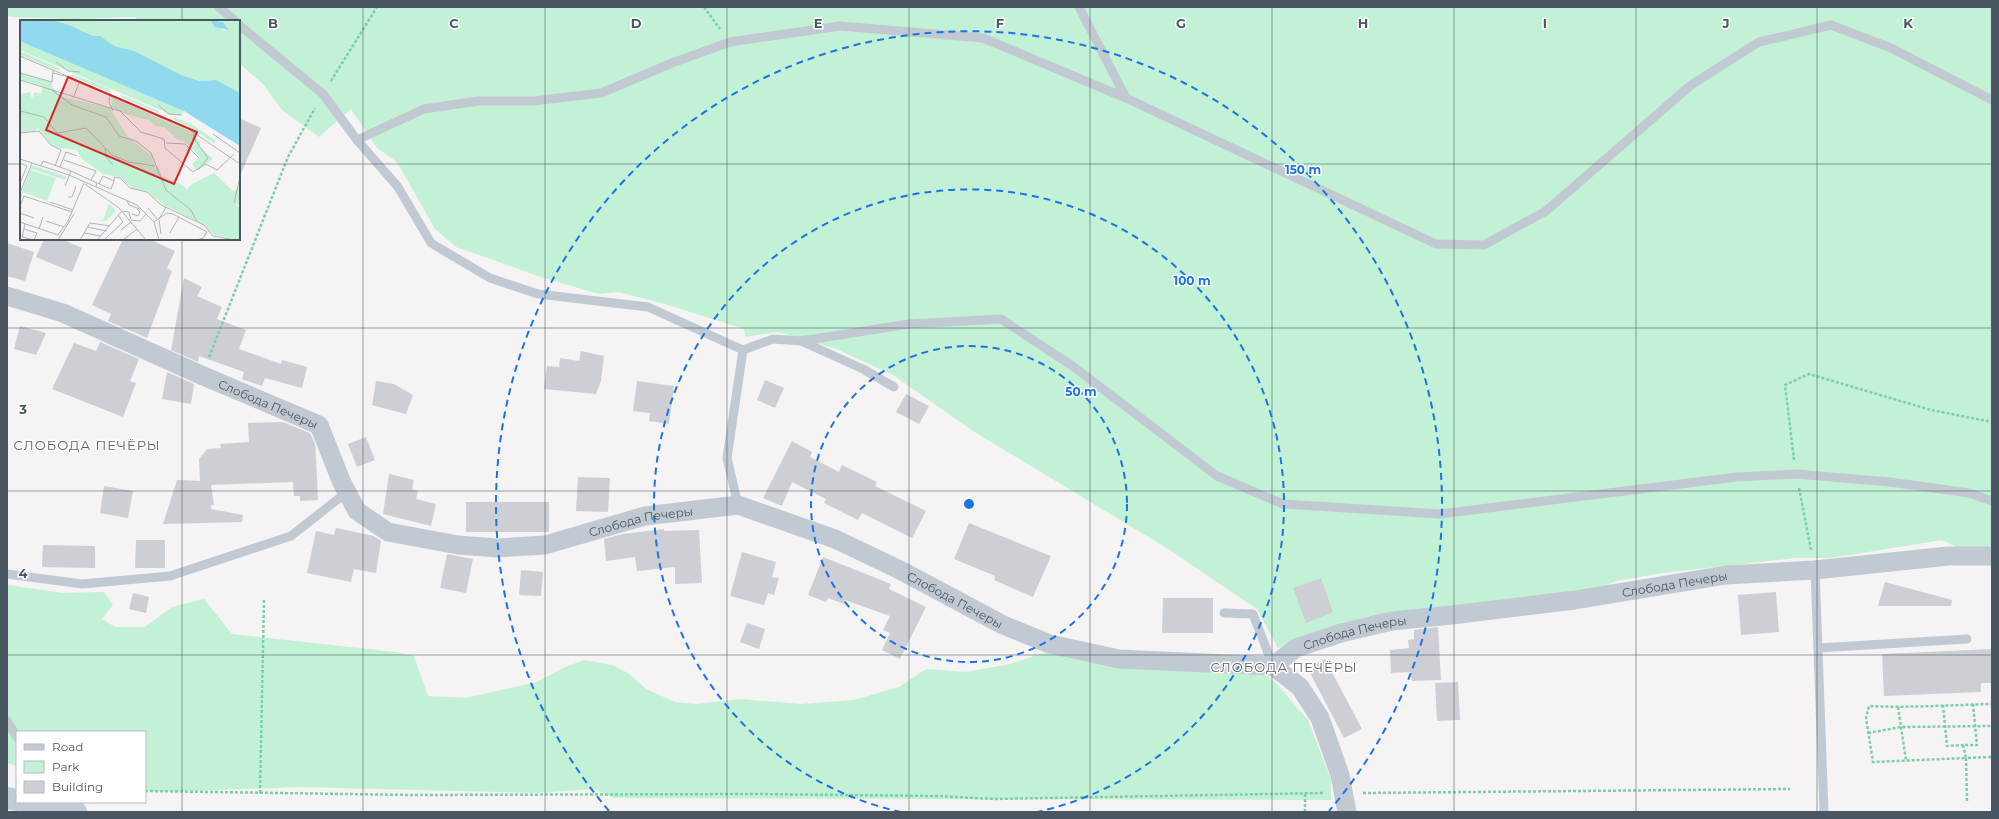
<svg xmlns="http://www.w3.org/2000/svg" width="1999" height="819" font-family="Montserrat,sans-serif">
  <rect width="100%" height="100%" fill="#f5f3f3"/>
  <g fill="#c3f1d5">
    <path d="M7,7h1985v558l-50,-25 -111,18h-35l-134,15 -46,8 -19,8 -165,19 -87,14 -41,14 -26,12 -21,-39 -92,-62 -192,-116 -80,-56 -59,-27 -56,-16 -33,5 -1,-8 -79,-25 -46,-12 -20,2 -55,-16 -88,-31 -21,-18 -38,-67 -20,-14 -26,-39 -32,28 -37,-27 -19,-26 -24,-21v-42h-99l-5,-4 -61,2 -62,-2 -5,-1z"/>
    <path d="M7,585l56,8 41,-1 9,13 -11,14 13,8h30l27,-20 32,-8 28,35 163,18 19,4 14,40 38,2 71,-16 26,-14 21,-8 28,5 16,8 18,16 29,13 21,2 44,-5 61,5 53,-4 45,-13 27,-18 40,3 44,-8 36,-12 211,18 18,12 33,38 23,59v21l-717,-2 -20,-9 -58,4 -236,-6 -138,5 -17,-2v-58h-128v34l-10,-3z"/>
  </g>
  <g fill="#cdcfd5">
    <path d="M239,118l22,10 -22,50z"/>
    <path d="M44,239h17l21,9 -10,24 -36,-15z"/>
    <path d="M123,239h26l26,12 -8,17 5,3 -25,67 -39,-17 3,-7 -19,-9z"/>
    <path d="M7,243l27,9 -9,29 -18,-5z"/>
    <path d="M184,278l18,9 -5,9 25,11 -5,12 29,11 -7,19 42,15 1,-4 25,7 -5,21 -37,-10 -3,8 -20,-7 2,-7 -45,-16 -1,6 -27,-12z"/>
    <path d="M20,326l26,7 -10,22 -22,-6z"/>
    <path d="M100,342l39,17 -9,22 6,2 -13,34 -71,-28 22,-46 22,8z"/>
    <path d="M581,351l23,5 -3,25 -5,13 -52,-5 3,-23 12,1 1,-9 19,3z"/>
    <path d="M167,372l27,12 -3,20 -29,-5z"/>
    <path d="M765,380l19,8 -9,20 -18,-8z"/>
    <path d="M376,381l18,3 19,11 -7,19 -34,-9z"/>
    <path d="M637,381l37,5 -5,38 -20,-3 1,-8 -17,-2z"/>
    <path d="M906,394l23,12 -10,18 -23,-12z"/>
    <path d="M283,422l27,11 5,11 1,13 2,43 -18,1v-5h-6l-1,-14 -82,3 3,20h-3v4l32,6 -1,7 -79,2 14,-44 23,1 -1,-22 8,-10 14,-1 -1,-4 29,-2 -1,-19z"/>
    <path d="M366,437l9,23 -18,7 -9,-23z"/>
    <path d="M792,441l20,11 -2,5 29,15 3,-7 35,17 -2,4 51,25 -14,27 -50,-25 -4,7 -34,-17 2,-4 -34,-17 -10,24 -19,-8z"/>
    <path d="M389,474l25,6 -2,9 6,2 -2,8 20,5 -5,22 -48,-12z"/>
    <path d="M578,477l32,1 -2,34 -32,-1z"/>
    <path d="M104,486l29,5 -5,27 -28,-5z"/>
    <rect x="466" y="502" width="83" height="30"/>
    <path d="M969,523l82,33 -18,41 -39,-17 1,-4 -41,-17z"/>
    <path d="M336,528l38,8 7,5 -5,32 -22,-4 -3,13 -44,-9 9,-42 18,4z"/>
    <path d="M664,529v2l35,-1 3,53 -27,1v-17l-38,4 -2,-14 -29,4 -2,-22 19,-5z"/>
    <path d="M136,540h29v28h-30z"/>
    <path d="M43,545l52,1v22l-53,-1z"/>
    <path d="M742,552l34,10 -4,15 7,1 -5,17 -6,-2 -4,12 -34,-9z"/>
    <path d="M447,554l26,5 -7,34 -26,-5z"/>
    <path d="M823,557l68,27 -2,5 37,18 -26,52 -18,-9 8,-17 -7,-3 7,-14 -45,-16 -1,4 -16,-6 -2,4 -18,-7z"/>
    <path d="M521,570l22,2 -2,24 -22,-1z"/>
    <path d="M1321,578l12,34 -27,11 -13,-35z"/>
    <path d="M1885,582l67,18 -1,6h-73z"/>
    <path d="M1776,592l3,40 -38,3 -3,-40z"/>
    <path d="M133,593l16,4 -3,16 -17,-4z"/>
    <path d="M1163,598h50v35h-51z"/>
    <path d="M747,623l18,6 -6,20 -19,-7z"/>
    <path d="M1438,627l3,53 -29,1 -1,-9 -20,1 -1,-23 19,-2 -1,-8 6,-1v-9z"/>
    <path d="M1992,649v34h-11v9l-97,4 -2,-42z"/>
    <path d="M1325,659l37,70 -18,9 -36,-69z"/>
    <path d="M1458,682l2,38 -23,1 -2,-38z"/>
  </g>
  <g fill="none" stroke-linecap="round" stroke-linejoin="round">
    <g stroke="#7ad0a6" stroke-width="2.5" stroke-dasharray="3 2" stroke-linecap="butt">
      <path d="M704,7l16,22"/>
      <path d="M331,81l46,-74"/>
      <path d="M209,357l79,-200 27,-49"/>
      <path d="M1794,460l-9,-75 24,-11 122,36 61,12"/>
      <path d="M1799,488l12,62"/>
      <path d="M1973,704l4,41h-14l3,13 -93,4 -7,-44 3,-12c41,2 82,-1 123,-2"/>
      <path d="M1943,705l4,41 16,-1"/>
      <path d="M1898,707l8,53"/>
      <path d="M1868,733l33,-6 91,-1"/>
      <path d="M145,791l268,4 341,-1 184,2 55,3 331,-6"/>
      <path d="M260,793l4,-193"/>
      <path d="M1363,793l427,-4"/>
      <path d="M1967,801l-1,-43 26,-1"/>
      <path d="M1305,812v-19"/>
    </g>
    <g stroke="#c1cad2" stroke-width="9">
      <path d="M219,7l16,14"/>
      <path d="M1079,7l47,91"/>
      <path d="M239,25l84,69 34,46 41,47 33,56 59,35 48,16 110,13 95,43 30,-11 28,2 108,-17 92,-5 73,48 143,109 66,28 157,10 297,-37 59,-3 94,8 79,11 23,8"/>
      <path d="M357,140l67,-31 54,-8h55l68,-8 71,-30 58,-21 110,-16 143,12 143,60 310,146 48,1 62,-34 145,-126 68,-43 72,-17 60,23 101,52"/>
      <path d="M801,341l62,28 31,18"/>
      <path d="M738,505l-11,-47 16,-108"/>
      <path d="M1815,570l9,242"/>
      <path d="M7,574l75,10 88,-8 121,-40 56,-44"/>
      <path d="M1224,613l29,1 20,52"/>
      <path d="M1818,648l149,-9"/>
      <path d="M7,721l10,16"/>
    </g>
    <g stroke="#c1cad2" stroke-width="19">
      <path id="s1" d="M7,296l56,17 138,62 118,50 23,58 15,28 31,21 70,13 39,3 48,-3 100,-29 93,-11 97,34 65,31 103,55 47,19 69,15 154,7 23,-18 45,-15 51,-12 60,-6 123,-15 151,-25 89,-5 133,-14h44"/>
      <path d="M1273,666l27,21 20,31 20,57 7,37"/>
    </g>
    <g stroke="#c1cbd6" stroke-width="22">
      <path d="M7,798l10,2"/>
      <path d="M28,802l48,10"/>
    </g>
  </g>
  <path fill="none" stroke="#4a5661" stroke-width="1" stroke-opacity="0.55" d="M182,7v14M363,7v805M545,7v805M727,7v805M909,7v805M1090,7v805M1272,7v805M1454,7v805M1636,7v805M1817,7v805M7,164h14M239,164h1753M182,239v573M7,328h1985M7,491h1985M7,655h1985"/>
  <g fill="none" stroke="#1a73e8" stroke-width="2" stroke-dasharray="7 5">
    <circle cx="969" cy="504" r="158"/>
    <path d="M901 812A315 315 0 1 1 1037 812"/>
    <path d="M609 811A473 473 0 1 1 1329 811"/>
  </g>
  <g text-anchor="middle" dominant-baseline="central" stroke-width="3" stroke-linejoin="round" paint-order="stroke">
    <g font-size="12" fill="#4a5661" stroke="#fff">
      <text stroke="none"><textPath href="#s1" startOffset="283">Слобода Печеры</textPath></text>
      <text stroke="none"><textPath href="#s1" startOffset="727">Слобода Печеры</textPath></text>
      <text stroke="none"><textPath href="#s1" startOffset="1807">Слобода Печеры</textPath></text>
      <text stroke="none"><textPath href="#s1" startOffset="1063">Слобода Печеры</textPath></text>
      <text stroke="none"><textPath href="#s1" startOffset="1483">Слобода Печеры</textPath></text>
    </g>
    <g font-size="13" letter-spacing="1" fill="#5f6368" stroke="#fff">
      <text x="87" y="445">СЛОБОДА ПЕЧЁРЫ</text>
      <text x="1284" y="667">СЛОБОДА ПЕЧЁРЫ</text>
    </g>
  </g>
  <g transform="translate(20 20)">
    <rect width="220" height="220" fill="#f5f3f3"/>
    <path d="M0,0h190l14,11 4,-3 -5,-6 -8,-2h25v73l-24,-13 -17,1 -18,35 -11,-2 -150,-64zM0,31l34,15 6,3 -1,2 -39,-16zM0,51l6,5 25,5 2,7 11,9 46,11 17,28 25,20 3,11h3l4,9 22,10 3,4 5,-6 22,-11 19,18 5,-2 2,-4v19l-4,1 4,3v32l-26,-5 -9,-10 -41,-20 -16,-13 -16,-4 -12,-11 -17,-3 -21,-15 -5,-9 -18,-2 -8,-4 -13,-16 -4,3 -14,1v-38l10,-2 1,5h2l2,-5 6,2 2,-7h2l-25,-8zM52,54l38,15 1,4 -40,-17zM101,75l36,15 4,4 -40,-17zM91,77l80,35 9,9v6l13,12 -16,11 -5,-6 8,-7 -16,-16 -6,-1 -14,-13 -9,-1 -6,-6 -24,-6 -13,-7zM153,97l20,8 23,16 -2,2 -24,-16 -17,-8zM11,145l34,11 1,2 -1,2 -35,-12zM10,150l26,8 -9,23 -24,-9 -3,11v-6zM89,183l7,8 -10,10 -12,-1h9z" fill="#c3f1d5"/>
    <path d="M0,0h32l17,5 24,11h7l14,10 20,5 47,24 18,6 17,-1 24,13v53l-56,-35 -164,-70zM190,0l13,2 6,8 -14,-3z" fill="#90daee"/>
    <path fill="none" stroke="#b1b4b9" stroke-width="1" d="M0,36l164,70 56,38M36,42l12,9 12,1M0,53l32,9 1,-12M33,53l15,4M0,60l100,31 21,21 23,7 1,9 28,24 13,-8 11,6 17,-16M33,71l19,14 34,12 13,19 17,5 15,12 15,37 25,20 6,12M90,74l-1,8 4,9M53,78l7,-17M138,85l11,9 12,1M0,91l24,6 13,16 29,-5 26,27 17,7 26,4M173,112l2,8 13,18 -10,12M0,113l19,-2 12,14 10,5 -6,16M193,114l27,19M146,123l19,1 14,14M85,128l1,9 7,8M0,139l49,16 68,30 17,17 5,18M44,140l32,11 -5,9M0,143l7,3 -7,17M21,146l2,-5 28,10M40,147l6,-15 11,4M94,161v-4l6,1 10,10 17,4 14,13 43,20 9,11 22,4M78,163l1,1 12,5 3,-8 -11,-5 -4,8M65,164l34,24 27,32M45,166l6,-15 26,12 -1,4M0,173l12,-30M48,177h4l4,-11M107,181l2,4 11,4M30,182l23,8M214,183l6,-26M0,186l4,-10 48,16M128,188l10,12M0,193l14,5M112,194l6,2 2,-4 -3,-3M139,199l7,-12M139,200l2,14M26,201l18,6M0,202l38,13 10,-14 16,-38M134,202l13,-9 6,1 34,18 -4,6 -6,2M5,204l-3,13 12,3M67,207l20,4M4,209l13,4 -3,7M19,209l4,-12M101,210l10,-8M64,213l17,3M150,213l9,-16M38,220l16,-26M60,220l10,-17 20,3M77,220l25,-29 7,1 2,8 9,1 6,-7M84,220l19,-18 -5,-7M103,220l14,-11"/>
    <path fill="#d62828" fill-opacity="0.15" stroke="#d62828" stroke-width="2" d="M48,57l129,55 -23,52 -128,-54z"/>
    <rect width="220" height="220" fill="none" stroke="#4a5661" stroke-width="2"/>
  </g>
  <g font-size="13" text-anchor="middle" font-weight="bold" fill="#4a5661" stroke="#fff" stroke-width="3" stroke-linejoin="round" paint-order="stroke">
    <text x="273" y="28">B</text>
    <text x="454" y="28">C</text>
    <text x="636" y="28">D</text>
    <text x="818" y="28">E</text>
    <text x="1000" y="28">F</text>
    <text x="1181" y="28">G</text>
    <text x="1363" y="28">H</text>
    <text x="1545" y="28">I</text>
    <text x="1726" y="28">J</text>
    <text x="1908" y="28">K</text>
    <text x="23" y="414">3</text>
    <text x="23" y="578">4</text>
  </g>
  <circle cx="969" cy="504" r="6" fill="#1a73e8" stroke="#fff" stroke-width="2"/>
  <g font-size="12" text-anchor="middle" font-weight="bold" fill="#1a73e8" stroke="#fff" stroke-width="3" stroke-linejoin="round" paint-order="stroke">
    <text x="1303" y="174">150 m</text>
    <text x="1192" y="285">100 m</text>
    <text x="1081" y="396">50 m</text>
  </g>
  <rect width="1999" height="819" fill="none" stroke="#4a5661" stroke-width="16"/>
  <rect x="16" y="731" width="130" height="72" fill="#ffffff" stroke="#b7bbc0"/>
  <rect x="24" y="744" width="20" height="6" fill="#c1cbd6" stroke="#b7bbc0"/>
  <text x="52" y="751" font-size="12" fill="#4a5661">Road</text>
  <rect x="24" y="761" width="20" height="12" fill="#c3f1d5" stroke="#b7bbc0"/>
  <text x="52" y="771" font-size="12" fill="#4a5661">Park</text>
  <rect x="24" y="781" width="20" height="12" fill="#cdcfd5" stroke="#b7bbc0"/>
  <text x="52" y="791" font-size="12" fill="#4a5661">Building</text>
</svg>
